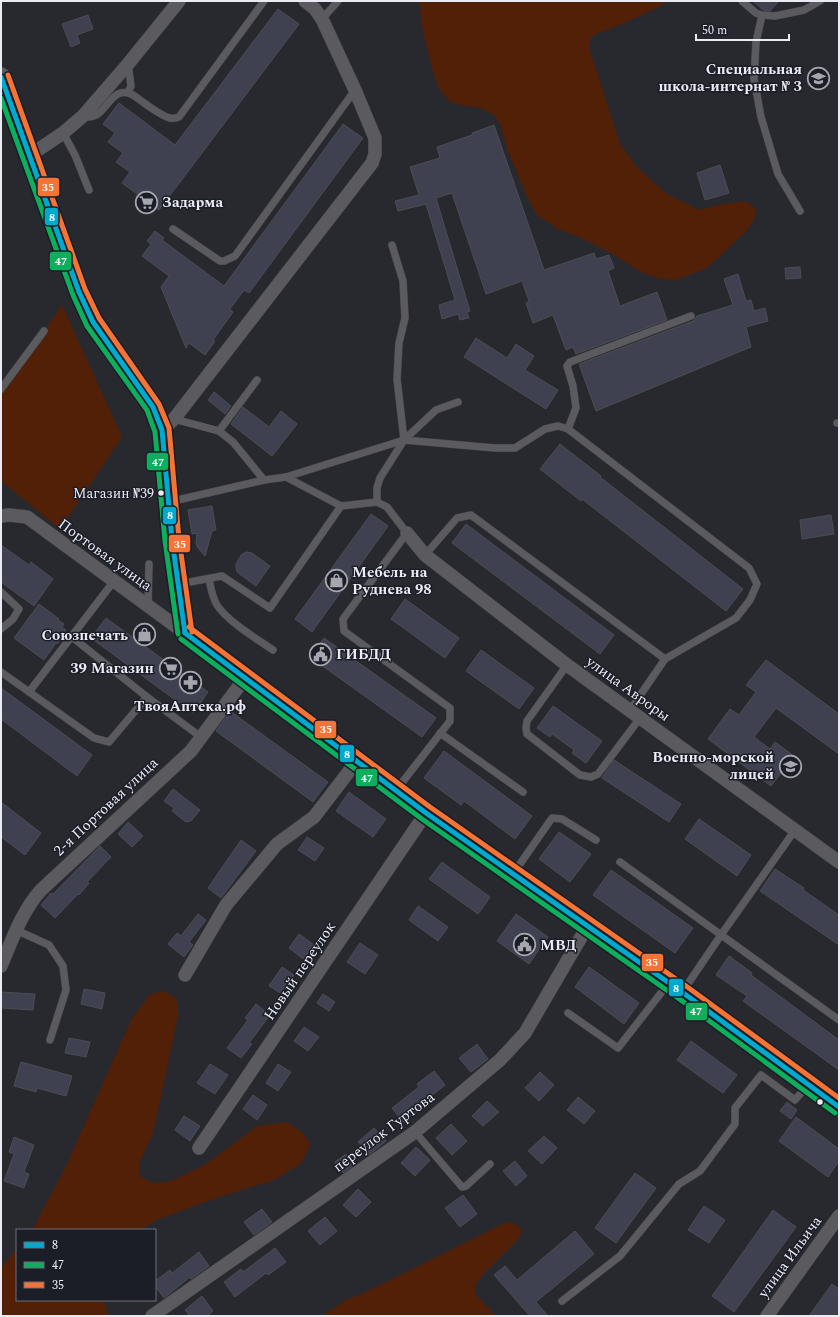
<svg xmlns="http://www.w3.org/2000/svg" width="840" height="1317" font-family="Spectral,serif">
  <rect width="100%" height="100%" fill="#28292e"/>
  <g fill="#512007">
    <path d="M420,1h245l-4,5 -46,21 -20,7 -5,5v12l30,93 16,22 17,16 17,14 30,14 17,-5 28,-4 10,7v9l-7,12 -30,29 -13,11 -30,11 -18,-2 -16,-6 -30,-19 -30,-15 -23,-9 -22,-15 -11,-22 -17,-40 -8,-28 -6,-9 -13,-7 -21,-3 -7,-2 -5,-3 -9,-12 -6,-16 -6,-24 -6,-26z"/>
    <path d="M62,305l60,132 -62,92 -59,-48v-89z"/>
    <path d="M161,991l11,4 6,7v13l-25,118 -14,30v13l14,7 18,-2 35,-17 51,-38 30,-4 16,11 7,11 -4,10 -5,9 -27,17 -55,17 -63,23 -16,10h-108l33,-62 66,-148 18,-25z"/>
    <path d="M506,1222l9,2 7,6 -3,8 -35,35 -9,12v9l21,22h-174l22,-15 26,-11z"/>
    <path d="M17,1249v51h86l6,16h-108v-49z"/>
  </g>
  <g fill="#404150" stroke="#4c4c52">
    <path d="M753,1h26l-9,10 -7,-1z"/>
    <path d="M278,9l21,15 -140,186 -37,-27 8,-11 -14,-10 7,-9 -15,-11 7,-9 -12,-9 16,-21 56,42z"/>
    <path d="M88,15l5,14 -16,6 3,8 -9,4 -9,-23z"/>
    <path d="M343,124l20,14 -114,155 -5,-3 -14,19 3,3 -20,28 2,1 -10,14 -16,-12 -3,5 -25,-61 8,-11 -27,-20 9,-12 -4,-3 8,-10 9,7 -2,2 62,46z"/>
    <path d="M494,125l50,145 50,-17 2,6 13,-4 5,13 -6,3 12,35 37,-14 10,28 -91,34 -3,-7 -7,3 -13,-35 -20,8 -7,-20 3,-2 -7,-20 -36,13 -34,-101 -16,5 34,113 -3,1 2,6 -9,2 -2,-6 -16,5 -3,-14 16,-5 -29,-96 -28,7 -3,-10 24,-6 -9,-28 30,-9 -3,-11 35,-12v-2z"/>
    <path d="M720,165l9,28 -24,7 -8,-27z"/>
    <path d="M800,267l1,11 -15,1 -1,-11z"/>
    <path d="M738,274l8,27 5,-1 3,11 11,-3 3,13 -22,6 5,20 -155,64 -17,-47 114,-43 4,-5 36,-11 -9,-26z"/>
    <path d="M476,338l31,20 9,-14 18,12 -9,14 33,20 -12,19 -82,-52z"/>
    <path d="M214,392l17,14 -6,8 -17,-14z"/>
    <path d="M243,407l26,20 12,-16 16,13 -25,32 -41,-32z"/>
    <path d="M560,444l41,32 -1,1 143,112 -17,22 -144,-112 -1,2 -41,-32z"/>
    <path d="M212,506l4,24 -4,1 -7,25 -7,-8 -2,-5 1,-10 -5,1 -4,-24z"/>
    <path d="M371,514l17,12 -76,106 -17,-13z"/>
    <path d="M831,515l3,19 -32,5 -2,-19z"/>
    <path d="M466,524l148,111 -14,19 -148,-111z"/>
    <path d="M1,545l28,20 2,-3 22,17 -19,27 -33,-24z"/>
    <path d="M247,552l5,1 18,13 -14,20 -19,-14 -1,-4v-4l6,-10z"/>
    <path d="M405,599l54,39 -14,20 -54,-39z"/>
    <path d="M39,604l20,15 -1,1 6,4 -2,3 4,3 -3,4 1,1 -7,9 -1,-1 -12,17 -30,-22z"/>
    <path d="M106,618l102,74 -15,21 -102,-75z"/>
    <path d="M324,638l112,80 -14,19 -112,-80z"/>
    <path d="M481,650l53,38 -15,21 -53,-38z"/>
    <path d="M766,660l73,54v40l-63,-46 -22,29 16,12 5,-7 19,14 -23,30 -63,-47 22,-30 9,6 17,-23 -10,-7z"/>
    <path d="M1,688l91,67 -15,21 -76,-57z"/>
    <path d="M553,706l49,35 -16,22 -14,-10 2,-3 -22,-16 -2,3 -13,-9z"/>
    <path d="M230,711l98,71 -15,20 -97,-71z"/>
    <path d="M444,751l88,65 -17,23 -51,-38 -3,4 -37,-27z"/>
    <path d="M614,760l67,44 -12,18 -67,-44z"/>
    <path d="M173,789l27,21 -9,11 -5,1 -14,-11 2,-3 -10,-7z"/>
    <path d="M349,792l37,27 -13,18 -37,-26z"/>
    <path d="M1,802l40,31 -16,22 -24,-18z"/>
    <path d="M699,819l52,36 -14,21 -52,-37z"/>
    <path d="M128,822l15,14 -11,11 -14,-13z"/>
    <path d="M559,832l32,22 -21,28 -31,-23z"/>
    <path d="M307,837l17,11 -9,13 -17,-11z"/>
    <path d="M241,840l15,11 -35,47 -13,-10z"/>
    <path d="M100,846l11,11 -24,25 2,1 -10,12 -1,-1 -23,24 -14,-13 10,-12 2,1z"/>
    <path d="M442,862l48,35 -12,17 -49,-35z"/>
    <path d="M775,869l29,19 -1,2 36,25v30l-79,-54z"/>
    <path d="M611,870l82,58 -18,25 -82,-58z"/>
    <path d="M418,906l30,21 -10,14 -29,-21z"/>
    <path d="M198,914l8,6 -17,22 4,3 -9,12 -16,-13 9,-11 4,3z"/>
    <path d="M516,914l32,23 -19,27 -32,-23z"/>
    <path d="M299,934l15,11 -11,14 -14,-11z"/>
    <path d="M360,943l18,12 -13,19 -18,-12z"/>
    <path d="M729,956l23,17 -1,2 88,65v30l-96,-69 4,-5 -31,-21z"/>
    <path d="M282,967l12,8 -12,19 -13,-8z"/>
    <path d="M589,967l50,36 -15,21 -49,-37z"/>
    <path d="M84,989l21,4 -3,16 -21,-5z"/>
    <path d="M1,992l34,2 -2,16 -32,-2z"/>
    <path d="M323,994l12,8 -6,9 -12,-8z"/>
    <path d="M256,1004l14,11 -21,28 3,1 -11,14 -14,-10 21,-28 -3,-2z"/>
    <path d="M304,1027l15,10 -11,14 -14,-10z"/>
    <path d="M69,1038l21,4 -4,15 -21,-4z"/>
    <path d="M691,1041l46,34 -14,18 -46,-33z"/>
    <path d="M477,1044l11,15 -17,13 -12,-14z"/>
    <path d="M21,1062l51,14 -6,20 -29,-8 -1,4 -22,-6z"/>
    <path d="M210,1064l18,11 -13,19 -18,-11z"/>
    <path d="M278,1064l13,8 -13,19 -12,-8z"/>
    <path d="M434,1071l11,14 -27,21 3,3 -18,13 -11,-14 27,-21 -2,-3z"/>
    <path d="M540,1072l14,13 -15,16 -14,-13z"/>
    <path d="M253,1095l14,10 -10,15 -14,-11z"/>
    <path d="M578,1097l17,14 -11,13 -17,-14z"/>
    <path d="M487,1101l12,11 -16,14 -11,-10z"/>
    <path d="M787,1102l10,8 -6,9 -11,-8z"/>
    <path d="M184,1116l16,10 -10,15 -15,-11z"/>
    <path d="M796,1117l43,32v12l-11,16 -49,-36z"/>
    <path d="M451,1124l16,17 -15,14 -16,-17z"/>
    <path d="M374,1128l12,13 -17,14 -11,-13z"/>
    <path d="M544,1136l13,12 -15,16 -14,-13z"/>
    <path d="M14,1137l20,8 -10,27 5,2 -5,14 -20,-7 10,-27 -5,-2z"/>
    <path d="M416,1147l14,13 -15,16 -14,-13z"/>
    <path d="M346,1154l8,11 -11,8 -8,-11z"/>
    <path d="M515,1161l12,15 -11,10 -13,-15z"/>
    <path d="M635,1173l21,15 -40,55 -21,-15z"/>
    <path d="M358,1189l13,13 -15,15 -13,-12z"/>
    <path d="M463,1195l14,19 -17,13 -15,-19z"/>
    <path d="M704,1206l21,14 -16,23 -21,-13z"/>
    <path d="M262,1209l10,13 -18,13 -10,-13z"/>
    <path d="M773,1210l23,17 -62,85 -22,-16z"/>
    <path d="M325,1217l12,14 -17,14 -12,-14z"/>
    <path d="M575,1231l19,23 -58,48 12,14h-18l-36,-41 11,-9 12,14z"/>
    <path d="M275,1248l11,14 -18,13 -2,-2 -31,24 -11,-15 17,-13 2,3z"/>
    <path d="M199,1252l10,14 -18,13 -1,-2 -26,21 -9,-12v-5l15,-11 2,3z"/>
    <path d="M832,1284l7,5v22l-4,5h-26z"/>
    <path d="M202,1296l11,15 -6,5h-17l-5,-6z"/>
  </g>
  <g fill="none" stroke-linecap="round" stroke-linejoin="round">
    <defs>
      <g id="lane">
        <path d="M742,1l14,12 6,2 13,1 29,-6 16,-9"/>
        <path d="M762,15l-6,27 -2,37 7,38 17,57 22,37"/>
        <path d="M322,19l16,-18"/>
        <path d="M128,64l3,22 -3,6"/>
        <path d="M83,116c24,8 25,-34 50,-21 9,6 27,21 37,23 3,1 6,0 9,-1l85,-116"/>
        <path d="M63,133l12,22 14,35"/>
        <path d="M173,229l47,32h4l11,-5 120,-166"/>
        <path d="M392,245l11,36 2,37 -6,25 -2,36 7,61"/>
        <path d="M1,389l43,-58"/>
        <path d="M174,419l45,12 14,11 31,38"/>
        <path d="M837,423h2"/>
        <path d="M568,429l8,-21 -3,-22 -6,-20 3,-4 121,-46"/>
        <path d="M219,431l38,-51"/>
        <path d="M286,477l118,-37 91,8h20l30,-19 13,-3 10,3 181,139 8,16 -7,16 -14,18 -71,41"/>
        <path d="M169,502l95,-22 22,-3 55,29 36,-4 10,5 20,26 -64,86 1,12 106,77v13l-53,68"/>
        <path d="M377,502v-14l3,-10 24,-38 32,-30 22,-8"/>
        <path d="M425,555l32,-37 14,-3 194,144 -35,51"/>
        <path d="M209,579c2,9 3,18 8,26 10,16 40,34 56,45"/>
        <path d="M179,584l43,-8 48,32 71,-102"/>
        <path d="M1,592l18,17 -6,10 -12,10"/>
        <path d="M148,606l1,-42"/>
        <path d="M72,637l75,60 54,40"/>
        <path d="M567,665l-40,56 -1,7 1,6 53,41 11,2 7,-3 42,-56"/>
        <path d="M1,672l93,66 15,4 38,-45"/>
        <path d="M29,692l85,-111"/>
        <path d="M440,733l83,59"/>
        <path d="M620,862l219,158"/>
        <path d="M513,874l39,-56 10,1 34,21"/>
        <path d="M16,930l33,15 14,21 3,24 -16,50"/>
        <path d="M683,991l38,-56 74,-105"/>
        <path d="M568,1013l50,35 50,-64"/>
        <path d="M415,1132l47,55 4,-1 24,-22"/>
        <path d="M562,1301l58,-45 59,-72 21,-13 35,-47v-16l26,-33 34,25 12,-14"/>
      </g>
      <g id="street">
        <path d="M29,156l34,-23 20,-17 45,-52 51,-63"/>
        <path d="M162,430l12,-11 198,-256 3,-9v-16l-20,-48 -33,-71 -7,-10 -10,-8"/>
        <path d="M1,516l8,-1 18,2 158,116"/>
        <path d="M407,533l18,22 142,110 272,197"/>
        <path d="M1,966c11,-26 21,-55 40,-76l150,-139 54,-73"/>
        <path d="M185,975l41,-70 51,-61 37,-27 43,-56"/>
        <path d="M199,1148l227,-335"/>
        <path d="M152,1316l263,-184 85,-72 25,-27 62,-106"/>
        <path d="M767,1316l72,-100"/>
      </g>
      <path id="secondary" d="M1,77l78,215 14,30 60,85 9,23 10,110 13,93 241,180 256,179 157,115"/>
    </defs>
    <use href="#lane" stroke="#45454a" stroke-width="8"/>
    <use href="#street" stroke="#45454a" stroke-width="14"/>
    <use href="#secondary" stroke="#45454a" stroke-width="20"/>
    <use href="#lane" stroke="#5b5b5f" stroke-width="7"/>
    <use href="#street" stroke="#5b5b5f" stroke-width="13"/>
    <use href="#secondary" stroke="#5b5b5f" stroke-width="19"/>
    <defs>
      <g id="bus-1">
        <path d="M1,77l78,215 14,30 60,85 9,23 10,110 13,93"/>
        <path d="M185,633l241,180 256,179 157,115"/>
      </g>
      <g id="bus-2">
        <path d="M1,98l72,197 14,31 60,84 8,22 10,109 13,93"/>
        <path d="M181,639l241,180 256,179 157,115"/>
      </g>
      <g id="bus-3">
        <path d="M8,75l77,214 14,29 60,86 10,24 10,111 13,93"/>
        <path d="M189,627l241,180 256,179 153,112"/>
      </g>
    </defs>
    <use href="#bus-1" stroke="#1b1d27" stroke-width="8"/>
    <use href="#bus-2" stroke="#1b1d27" stroke-width="8"/>
    <use href="#bus-3" stroke="#1b1d27" stroke-width="8"/>
    <use href="#bus-1" stroke="#00a9ce" stroke-width="5"/>
    <use href="#bus-2" stroke="#0daf5c" stroke-width="5"/>
    <use href="#bus-3" stroke="#f57335" stroke-width="5"/>
  </g>
  <defs>
    <symbol id="school-ring" viewBox="-11 -11 22 22"><circle r="9.5" fill="#1b1d27" stroke="#a6a7ae" stroke-width="1.5"/><path d="M0-5L7-2L0 1L-7-2ZM-4 1L0 2.5L4 1V4Q0 6-4 4Z" fill="#a6a7ae"/></symbol>
    <symbol id="supermarket-ring" viewBox="-11 -11 22 22"><circle r="9.5" fill="#1b1d27" stroke="#a6a7ae" stroke-width="1.5"/><path d="M-6-5.5h2.5l.6 2H6L4.5 2H-2.5L-4.4-4H-6ZM-1.5 3.2a1.3 1.3 0 1 0 .1 0ZM3 3.2a1.3 1.3 0 1 0 .1 0Z" fill="#a6a7ae"/></symbol>
    <symbol id="shop-ring" viewBox="-11 -11 22 22"><circle r="9.5" fill="#1b1d27" stroke="#a6a7ae" stroke-width="1.5"/><path d="M-5-2.5h2.3a2.7 3.5 0 0 1 5.4 0H5L5.5 6h-11ZM-1.5-2.5h3a1.5 2.3 0 0 0-3 0Z" fill="#a6a7ae"/></symbol>
    <symbol id="civic-ring" viewBox="-11 -11 22 22"><circle r="9.5" fill="#1b1d27" stroke="#a6a7ae" stroke-width="1.5"/><path d="M-.6-6.5H3V-4.5H.6V-3L4-1V1h2V6H-6V1h2V-1L-.6-3ZM-1.2 2.5V6h2.4V2.5Z" fill="#a6a7ae"/></symbol>
    <symbol id="pharmacy-ring" viewBox="-11 -11 22 22"><circle r="9.5" fill="#1b1d27" stroke="#a6a7ae" stroke-width="1.5"/><path d="M-2-6h4v4h4v4h-4v4h-4v-4h-4v-4h4Z" fill="#a6a7ae"/></symbol>
  </defs>
  <g fill-rule="evenodd">
    <use href="#school-ring" x="806" y="66" width="25" height="25"/>
    <use href="#supermarket-ring" x="134" y="190" width="25" height="25"/>
    <use href="#shop-ring" x="324" y="568" width="25" height="25"/>
    <use href="#shop-ring" x="132" y="622" width="25" height="25"/>
    <use href="#civic-ring" x="308" y="642" width="25" height="25"/>
    <use href="#supermarket-ring" x="158" y="656" width="25" height="25"/>
    <use href="#pharmacy-ring" x="178" y="670" width="25" height="25"/>
    <use href="#school-ring" x="778" y="754" width="25" height="25"/>
    <use href="#civic-ring" x="512" y="932" width="25" height="25"/>
  </g>
  <g fill="#eaebf3" stroke="#1b1d27" stroke-width="1.5">
    <circle cx="161" cy="493" r="3.5"/>
    <circle cx="820" cy="1102" r="3.5"/>
  </g>
  <g text-anchor="middle" dominant-baseline="central" stroke-width="3" stroke-linejoin="round" paint-order="stroke">
    <g font-size="14" fill="#eaebf3" stroke="#1b1d27" text-anchor="end">
      <text x="154" y="493">Магазин №39</text>
    </g>
    <g font-size="15" font-weight="bold" fill="#eaebf3" stroke="#1b1d27" text-anchor="end">
      <text x="802" y="69">Специальная<tspan x="802" dy="17">школа-интернат № 3</tspan></text>
      <text x="162" y="202" text-anchor="start">Задарма</text>
      <text x="352" y="572" text-anchor="start">Мебель на<tspan x="352" dy="17">Руднева 98</tspan></text>
      <text x="128" y="635">Союзпечать</text>
      <text x="336" y="654" text-anchor="start">ГИБДД</text>
      <text x="154" y="668">39 Магазин</text>
      <text x="190" y="706" text-anchor="middle">ТвояАптека.рф</text>
      <text x="774" y="757">Военно-морской<tspan x="774" dy="17">лицей</tspan></text>
      <text x="540" y="945" text-anchor="start">МВД</text>
    </g>
    <g font-size="15" fill="#eaebf3" stroke="#1b1d27">
      <text transform="translate(105 555) rotate(36)">Портовая улица</text>
      <text transform="translate(628 689) rotate(36)">улица Авроры</text>
      <text transform="translate(106 807) rotate(-43)">2-я Портовая улица</text>
      <text transform="translate(300 971) rotate(-56)">Новый переулок</text>
      <text transform="translate(384 1132) rotate(-37)">переулок Гуртова</text>
      <text transform="translate(790 1257) rotate(-54)">улица Ильича</text>
    </g>
  </g>
  <g stroke="#1b1d27" stroke-width="1.5">
    <rect x="37" y="177" width="23" height="20" rx="4" fill="#f57335"/>
    <rect x="44" y="207" width="15" height="19" rx="4" fill="#00a9ce"/>
    <rect x="49" y="251" width="23" height="20" rx="4" fill="#0daf5c"/>
    <rect x="146" y="452" width="23" height="19" rx="4" fill="#0daf5c"/>
    <rect x="162" y="506" width="15" height="19" rx="4" fill="#00a9ce"/>
    <rect x="168" y="534" width="23" height="19" rx="4" fill="#f57335"/>
    <rect x="314" y="720" width="23" height="19" rx="4" fill="#f57335"/>
    <rect x="339" y="744" width="16" height="19" rx="4" fill="#00a9ce"/>
    <rect x="355" y="768" width="23" height="19" rx="4" fill="#0daf5c"/>
    <rect x="641" y="953" width="23" height="19" rx="4" fill="#f57335"/>
    <rect x="668" y="978" width="16" height="19" rx="4" fill="#00a9ce"/>
    <rect x="685" y="1002" width="23" height="19" rx="4" fill="#0daf5c"/>
  </g>
  <g font-size="11" text-anchor="middle" font-weight="bold" fill="#fff">
    <text x="48" y="191">35</text>
    <text x="52" y="221">8</text>
    <text x="61" y="265">47</text>
    <text x="158" y="466">47</text>
    <text x="170" y="519">8</text>
    <text x="180" y="548">35</text>
    <text x="326" y="733">35</text>
    <text x="347" y="758">8</text>
    <text x="367" y="782">47</text>
    <text x="652" y="966">35</text>
    <text x="676" y="992">8</text>
    <text x="696" y="1015">47</text>
  </g>
  <rect width="840" height="1317" fill="none" stroke="#eaebf3" stroke-width="4"/>
  <rect x="16" y="1229" width="140" height="72" fill="#1b1d27" stroke="#6e6f79"/>
  <rect x="24" y="1242" width="20" height="6" fill="#00a9ce" stroke="#6e6f79"/>
  <text x="52" y="1249" font-size="12" fill="#eaebf3">8</text>
  <rect x="24" y="1262" width="20" height="6" fill="#0daf5c" stroke="#6e6f79"/>
  <text x="52" y="1269" font-size="12" fill="#eaebf3">47</text>
  <rect x="24" y="1282" width="20" height="6" fill="#f57335" stroke="#6e6f79"/>
  <text x="52" y="1289" font-size="12" fill="#eaebf3">35</text>
  <path d="M696 34v6h93v-6" fill="none" stroke="#eaebf3" stroke-width="2"/>
  <text x="702" y="34" font-size="12" fill="#eaebf3" stroke="#1b1d27" stroke-width="3" paint-order="stroke">50 m</text>
</svg>
